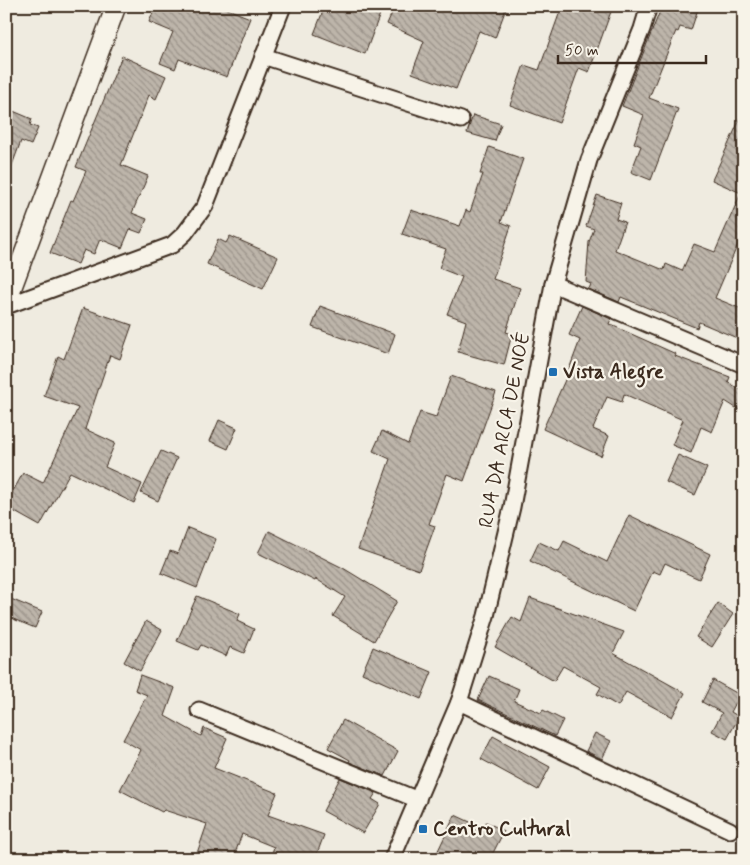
<svg xmlns="http://www.w3.org/2000/svg" width="750" height="865" font-family="Mynerve,sans-serif">
  <defs>
    <pattern id="building-back-hatch" width="6" height="6" patternUnits="userSpaceOnUse" patternTransform="scale(1.25)"><rect width="6" height="6" fill="#bdb5aa"/><path d="M-1 5l2 2M0 0l6 6M5-1l2 2" fill="none" stroke="#9b938a"/></pattern>
  </defs>
  <rect width="100%" height="100%" fill="#efebe0"/>
  <filter id="ink" filterUnits="userSpaceOnUse"><feTurbulence type="fractalNoise" baseFrequency=".02" numOctaves="2"/><feDisplacementMap in="SourceGraphic" scale="10" xChannelSelector="R" yChannelSelector="G"/><feConvolveMatrix kernelMatrix="1 2 1 2 8 2 1 2 1" color-interpolation-filters="sRGB"/></filter>
  <g filter="url(#ink)">
    <g fill="url(#building-back-hatch)" stroke="#3b2a1e">
      <path d="M156,6h64l30,12 -23,59 -48,-18 -4,10 -15,-6 13,-31 -24,-10z"/>
      <path d="M325,6h58l-18,48 -51,-20z"/>
      <path d="M395,6h112l-12,32 -16,-7 -23,58 -44,-16 12,-32 -37,-17z"/>
      <path d="M562,6h51l-24,66 -10,-4 -20,55 -49,-18 14,-40 15,5z"/>
      <path d="M662,6h37l-8,24 -11,-3 -2,5 -2,-1 -27,67 29,11 -27,71 -20,-8 10,-26 -7,-3 10,-28 -22,-9z"/>
      <path d="M122,56l44,20 -10,23 -7,-4 -28,70 27,11 -16,37 15,6 -6,14 -11,-4 -8,19 -22,-9 -6,15 -10,-4 -6,14 -28,-11 21,-53 2,1 13,-30 -10,-4z"/>
      <path d="M6,108l26,11 -2,6 8,3 -7,17 -10,-4 -13,35 -2,-1z"/>
      <path d="M744,110v120l-29,68 29,12v31l-45,-19 -2,6 -76,-31 -2,5 -30,-13 2,-5 -5,-2 3,-40 5,-13 -8,-3 11,-31 24,8 -5,16 9,3 -10,28 49,20 2,-6 16,7 12,-27 21,8 26,-59 -29,-13z"/>
      <path d="M473,115l28,9 -6,17 -28,-8z"/>
      <path d="M489,147l34,12 -22,63 10,4 -18,53 27,9 -14,44 6,2 -8,31 -46,-13 8,-31 -19,-7 15,-37 -23,-9 7,-19 -44,-15 9,-24 49,16 6,-16 4,2 13,-38h-3z"/>
      <path d="M230,236l48,21 -15,32 -56,-25 11,-25 8,4z"/>
      <path d="M320,306l75,28 -7,20 -76,-27z"/>
      <path d="M582,306l29,13 -2,5 67,30 -1,2 55,21 -2,5 16,10v21l-19,-12 -13,31 -11,-5 -10,26 -19,-8 11,-25 -59,-26 -2,8 -15,-5 -14,32 16,7 -8,20 -58,-27 22,-49 15,-40 -11,-5z"/>
      <path d="M83,308l49,17 -12,34 -10,-4 -25,74 30,14 -10,24 37,17 -8,19 -64,-31 -30,54 -34,-19v-3l17,-31 20,10 35,-75 -34,-12 14,-40 6,3z"/>
      <path d="M451,376l45,16 -32,89 -17,-7 -18,50 6,2 -16,44 -61,-21 32,-90 -17,-8 9,-20 26,13 12,-32 16,5z"/>
      <path d="M219,420l18,8 -9,21 -18,-8z"/>
      <path d="M161,451l16,7 -19,43 -17,-8z"/>
      <path d="M678,455l29,13 -12,27 -29,-13z"/>
      <path d="M629,515l81,39 -11,25 -34,-16 -5,11 -7,-3 -19,40 -104,-50 9,-19 20,9 5,-10 43,21z"/>
      <path d="M188,528l28,11 -19,49 -36,-15 9,-22 8,3z"/>
      <path d="M269,531l74,37 54,33 -23,40 -41,-25 12,-19 -29,-18 -1,2 -57,-28z"/>
      <path d="M197,596l43,18 -3,7 17,8 -10,24 -14,-6 -4,9 -25,-11 -3,5 -21,-9z"/>
      <path d="M6,597l36,15 -7,16 -29,-12z"/>
      <path d="M530,598l94,34 -11,21 72,40 -13,24 -46,-25 -8,14 -21,-12 4,-7 -38,-21 -9,15 -59,-34 17,-30 9,5z"/>
      <path d="M718,603l15,11 -21,33 -16,-10z"/>
      <path d="M146,621l16,9 -22,41 -16,-9z"/>
      <path d="M373,647l59,25 -11,27 -59,-26z"/>
      <path d="M140,675l35,13 -10,28 36,20 3,-8 23,10 -13,30 63,25 -9,22 56,20 -9,24h-45l4,-12 -32,-13 -9,25h-38l12,-35 -43,-14 -2,2 -42,-22 21,-40 -18,-10 24,-45 -12,-5z"/>
      <path d="M489,676l30,13 -5,12 27,12 2,-3 20,10 -8,16 -77,-36z"/>
      <path d="M713,680l27,15 -9,17 8,5 -12,22 -15,-8 10,-18 -20,-11z"/>
      <path d="M343,720l55,31 -13,25 -36,-14 1,-2 -22,-12z"/>
      <path d="M595,733l16,8 -9,18 -16,-8z"/>
      <path d="M493,736l57,31 -12,23 -57,-31z"/>
      <path d="M340,778l36,15 -4,6 8,5 -17,29 -40,-22z"/>
      <path d="M455,815l28,13 3,-6 18,9 -14,28h-56z"/>
    </g>
    <g fill="none" stroke-linecap="round" stroke-linejoin="round">
      <defs>
        <g id="minor">
          <path d="M263,56l198,64"/>
          <path d="M553,284l191,81"/>
          <path d="M6,306l166,-61 13,-12 20,-27 78,-200"/>
          <path d="M459,702l271,128"/>
          <path d="M199,710l219,90"/>
          <path d="M392,859l67,-157 27,-86 26,-109 41,-223 36,-124 53,-131 7,-23"/>
        </g>
        <path id="tertiary" d="M6,303l110,-297"/>
      </defs>
      <use href="#minor" stroke="#3b2a1e" stroke-width="19"/>
      <use href="#tertiary" stroke="#3b2a1e" stroke-width="22"/>
      <use href="#minor" stroke="#f7f3e8" stroke-width="15"/>
      <use href="#tertiary" stroke="#f7f3e8" stroke-width="19"/>
    </g>
  </g>
  <g fill="#1f6fb2" stroke="#f7f3e8" stroke-width="2">
    <rect x="548" y="367" width="10" height="10" rx="2.5"/>
    <rect x="418" y="824" width="10" height="10" rx="2.5"/>
  </g>
  <g text-anchor="middle" dominant-baseline="central" stroke-width="4.5" stroke-linejoin="round" paint-order="stroke">
    <g font-size="20" font-weight="bold" fill="#3b2a1e" stroke="#f7f3e8" text-anchor="start">
      <text x="563" y="372">Vista Alegre</text>
      <text x="433" y="829">Centro Cultural</text>
    </g>
    <g font-size="20" fill="#3b2a1e" stroke="#f7f3e8">
      <text transform="translate(505 430) rotate(-79)">RUA DA ARCA DE NOÉ</text>
    </g>
  </g>
  <rect width="750" height="865" fill="none" stroke="#f7f3e8" stroke-width="25"/>
  <rect x="12" y="12" width="725" height="840" fill="none" stroke="#3b2a1e" stroke-width="2" filter="url(#ink)"/>
  <path d="M558 55v8h148v-8" fill="none" stroke="#3b2a1e" stroke-width="2.5"/>
  <text x="565" y="55" font-size="15" fill="#3b2a1e" stroke="#f7f3e8" stroke-width="4" paint-order="stroke">50 m</text>
</svg>
